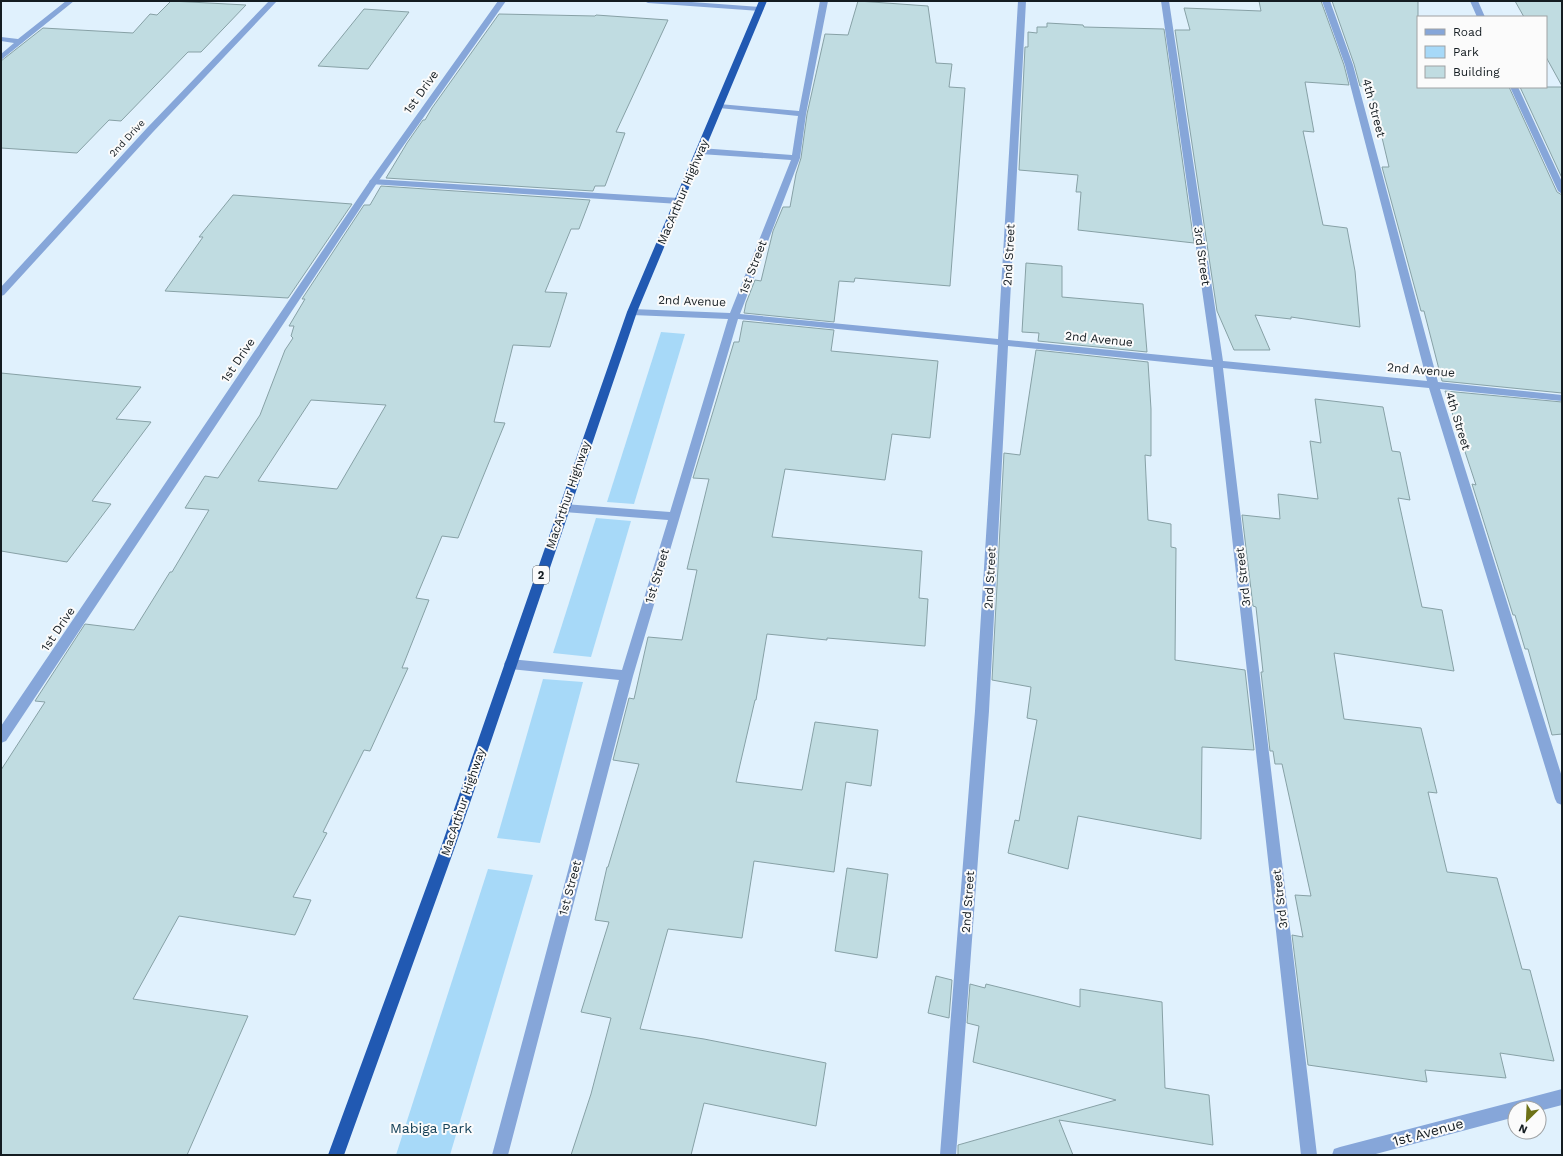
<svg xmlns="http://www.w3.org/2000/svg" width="1563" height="1156" font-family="'Work Sans',sans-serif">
  <rect width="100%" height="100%" fill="#e0f1fd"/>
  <g fill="#a7d9f8">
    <path d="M661,332l24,2 -51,170 -27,-2z"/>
    <path d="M596,518l35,3 -40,136 -38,-4z"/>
    <path d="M543,679l40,3 -43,161 -43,-5z"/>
    <path d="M488,869l45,6 -83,280h-54z"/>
  </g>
  <g fill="#c0dce1" stroke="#87a1a6" fill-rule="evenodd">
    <path d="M171,1l75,4 -45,47h-13l-67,69 -12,-1 -32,33 -76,-5v-87l42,-33 90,5 17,-19 7,1z"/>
    <path d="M858,1l70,5 8,57 16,1 -3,23 16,1 -15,198 -95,-8 -1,4 -15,-1 -5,41 -90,-9 2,-10 9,-23 6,1 12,-50 10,-24h7l6,-33 5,-16 6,-44 18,-80 23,1z"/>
    <path d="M1259,1h62l23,64 5,20 -44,-3 9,50 -11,-1 20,94 24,3 8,43 5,56 -69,-10v2l-36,-4 15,35h-36l-17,-39 -42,-281h15l-6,-22 77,3z"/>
    <path d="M1332,1h86v86h91l48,105 5,3v198l-120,-12 -18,-70h-3l-39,-144h7l-19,-80 -10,-1 -6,-22z"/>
    <path d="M1515,1h47v85l-16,-29v-40h-22z"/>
    <path d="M364,9l45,3 -41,57 -50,-3z"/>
    <path d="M499,14l96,2 1,-1 72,5 -52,112 9,1 -20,53h-10l-2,5 -207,-13 21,-35 16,-23h2l7,-12z"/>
    <path d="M1047,23l36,2 1,2 80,2 30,214 -116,-13 3,-38h-5l2,-17 -59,-5 6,-123h3v-15l9,1v-6h10z"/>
    <path d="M1520,87h42v91z"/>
    <path d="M381,186l209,14 -11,29h-8l-26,63 22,1 -17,54 -37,-2 -19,77 11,1 -47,115 -16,-2 -26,62 13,2 -27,68h6l-38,83 -6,-1 -41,82 4,1 -34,64 18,3 -16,35 -116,-19 -46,83 115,17 -61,139h-186v-385l44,-68 -10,-1 50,-77 49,6 36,-58h2l37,-62 -24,-2 20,-32 13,2 42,-63 25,-65 8,-12 -2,-2 3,-10h-5l16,-27h-3l62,-94h6zM311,400l75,5 -49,84 -79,-8z"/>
    <path d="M233,195l119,9 -64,94 -123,-7 38,-54h-4z"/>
    <path d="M1026,263l36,3v31l81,7 4,48 -109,-11 1,-8 -17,-1z"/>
    <path d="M743,321l91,9 -3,21 107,10 -8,77 -38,-4 -7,46 -100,-11 -13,68 150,14 -3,47 9,1 -3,47 -98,-8v2l-60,-6 -11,66h-1l-19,82 66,8 13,-68 63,8 -7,56 -25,-4 -12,90 -80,-11 -12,77 -74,-9 -28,100 64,10 122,24 -10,63 -112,-23 -13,52h-120l20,-61 20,-76 -30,-6 28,-90 -14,-2 12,-53h1l31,-103 -26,-4 16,-62 5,1 14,-62 34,3 15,-70 -10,-1 22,-90 -16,-1 41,-136h5z"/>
    <path d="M1036,350l112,12 3,47v47l-6,-1 3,65 23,4v23l5,1 -1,112 70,10 9,80 -52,-3 -1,92 -123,-23 -10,53 -60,-16 7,-33 4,1 18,-101 -10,-2 4,-31 -39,-7 12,-227 16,2z"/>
    <path d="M1,373l140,14 -25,32 35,3 -59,79 19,3 -44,58 -66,-11z"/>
    <path d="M1445,391l117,11v332l-10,1 -24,-86h-3l-10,-34h-2l-41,-131 4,1z"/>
    <path d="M1315,399l68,8 9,44 8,1 10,48 -12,-2 24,109 20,3 12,61 -120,-18 10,66 77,9 16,65 -9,-1 19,80 50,6 25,91 8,1 24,91 -54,-8 6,25 -81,-8 2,12 -119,-17 -16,-130 11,2 -8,-42 16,1 -29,-132h-7l-2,-13h-3l-9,-79h2l-7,-65 -3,-1 -11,-91 38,4 -2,-25 40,5 -8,-58 11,2z"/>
    <path d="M847,868l41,6 -11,84 -42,-7z"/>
    <path d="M936,976l16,4 -3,38 -21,-5z"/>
    <path d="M970,984l15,4 1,-4 94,23v-18l82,13 3,86 44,7 4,50 -154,-25 14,35h-115v-10l158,-45 -143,-38 6,-36 -12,-3z"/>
  </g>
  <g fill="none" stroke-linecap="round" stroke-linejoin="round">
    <path fill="#86a6d9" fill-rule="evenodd" d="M373,179l306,19 4,3 -4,3 -309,-20 -1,-2 1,-2z"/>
    <g fill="#86a6d9" fill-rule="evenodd">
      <path d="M66,1h8l-73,59v-6l13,-11 -13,-2v-4l17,2z"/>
      <path d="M269,1h8l-124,131 -149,163 -3,1v-9l146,-159z"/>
      <path d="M498,1h8l-129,182 -371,558 -5,2v-17l368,-544z"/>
      <path d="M644,1h34l82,6 4,2 -4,2 -112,-8z"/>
      <path d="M820,1h8l-22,113 -6,44 -60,156 258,25 20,-338h8l-18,339 204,20 -51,-359h8l54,360 204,20 -82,-316 -23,-64h8l23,64 85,317 124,13v6l-122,-12 122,388v28l-5,-2 -2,-4 -126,-411 -206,-20 94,787h-16l-88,-788 -205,-21 -19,365 -33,444h-16l35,-444 23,-366 -260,-26 -105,357 -125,479h-16l127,-475 -109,-11 -4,-1 -2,-4 2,-4 4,-1 112,11 46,-150 -104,-8 -4,-1 -2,-3 2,-3 4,-1 106,8 58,-193 -96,-4 -5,-3 5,-3 98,4 61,-153 -91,-6 -4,-3 4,-3 92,7 6,-39 -79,-8 -4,-2 4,-2 80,7z"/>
      <path d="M1470,1h8l7,16h-8z"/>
      <path d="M1510,87h8l44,95v12l-4,-3z"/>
      <path d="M1562,1089v16l-23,6v-3h-24v9l-143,38h-40l2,-6 6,-2z"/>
    </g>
    <path fill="#2159b2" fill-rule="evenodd" d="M759,1h8l-130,311 -182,535 -111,308h-16l113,-308 186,-535z"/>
  </g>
  <g text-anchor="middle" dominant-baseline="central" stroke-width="4" stroke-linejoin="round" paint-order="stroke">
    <g font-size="10" fill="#141c21" stroke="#fbfbfb">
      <text transform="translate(127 138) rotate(-47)">2nd Drive</text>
    </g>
    <rect fill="#fbfbfb" stroke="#595f62" stroke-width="1" x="533" y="566" width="16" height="18" rx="3"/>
    <g font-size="11" font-weight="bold" fill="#141c21">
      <text x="541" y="575">2</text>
    </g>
    <g font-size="12" fill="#141c21" stroke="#fbfbfb">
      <text transform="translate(421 92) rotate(-54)">1st Drive</text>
      <text transform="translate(1374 108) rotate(75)">4th Street</text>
      <text transform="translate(683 192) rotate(-67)">MacArthur Highway</text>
      <text transform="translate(1009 255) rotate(-87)">2nd Street</text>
      <text transform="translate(1202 256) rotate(82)">3rd Street</text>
      <text transform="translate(753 267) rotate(-69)">1st Street</text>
      <text transform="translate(692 301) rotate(2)">2nd Avenue</text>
      <text transform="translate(1099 339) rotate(6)">2nd Avenue</text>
      <text transform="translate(238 360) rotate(-56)">1st Drive</text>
      <text transform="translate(1421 370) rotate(5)">2nd Avenue</text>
      <text transform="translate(1458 421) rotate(73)">4th Street</text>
      <text transform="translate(568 495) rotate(-71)">MacArthur Highway</text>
      <text transform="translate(657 576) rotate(-73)">1st Street</text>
      <text transform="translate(1243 577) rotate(-97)">3rd Street</text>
      <text transform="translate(990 578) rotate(-87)">2nd Street</text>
      <text transform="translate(58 629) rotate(-56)">1st Drive</text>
      <text transform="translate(463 802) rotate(-71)">MacArthur Highway</text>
      <text transform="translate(570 888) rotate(-75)">1st Street</text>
      <text transform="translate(1280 899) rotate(-97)">3rd Street</text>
      <text transform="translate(968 902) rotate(-86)">2nd Street</text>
    </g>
    <g font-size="14" fill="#164259" stroke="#fbfbfb">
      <text x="431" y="1128">Mabiga Park</text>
    </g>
    <g font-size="14" fill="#141c21" stroke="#fbfbfb">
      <text transform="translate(1428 1132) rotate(-15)">1st Avenue</text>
    </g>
  </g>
  <rect width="1563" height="1156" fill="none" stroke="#141c21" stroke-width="4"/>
  <rect x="1417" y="16" width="130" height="72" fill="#fbfbfb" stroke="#9fa2a4"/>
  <rect x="1425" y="29" width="20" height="6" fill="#86a6d9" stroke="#9fa2a4"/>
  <text x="1453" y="36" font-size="12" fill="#141c21">Road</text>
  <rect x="1425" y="46" width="20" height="12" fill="#a7d9f8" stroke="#9fa2a4"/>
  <text x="1453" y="56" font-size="12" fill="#141c21">Park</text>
  <rect x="1425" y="66" width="20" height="12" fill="#c0dce1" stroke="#9fa2a4"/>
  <text x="1453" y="76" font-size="12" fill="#141c21">Building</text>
  <g transform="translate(1527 1120) rotate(204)"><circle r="19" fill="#fbfbfb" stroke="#9fa2a4"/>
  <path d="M0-3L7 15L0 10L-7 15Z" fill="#6d7117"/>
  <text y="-6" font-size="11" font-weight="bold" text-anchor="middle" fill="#141c21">N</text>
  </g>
</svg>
